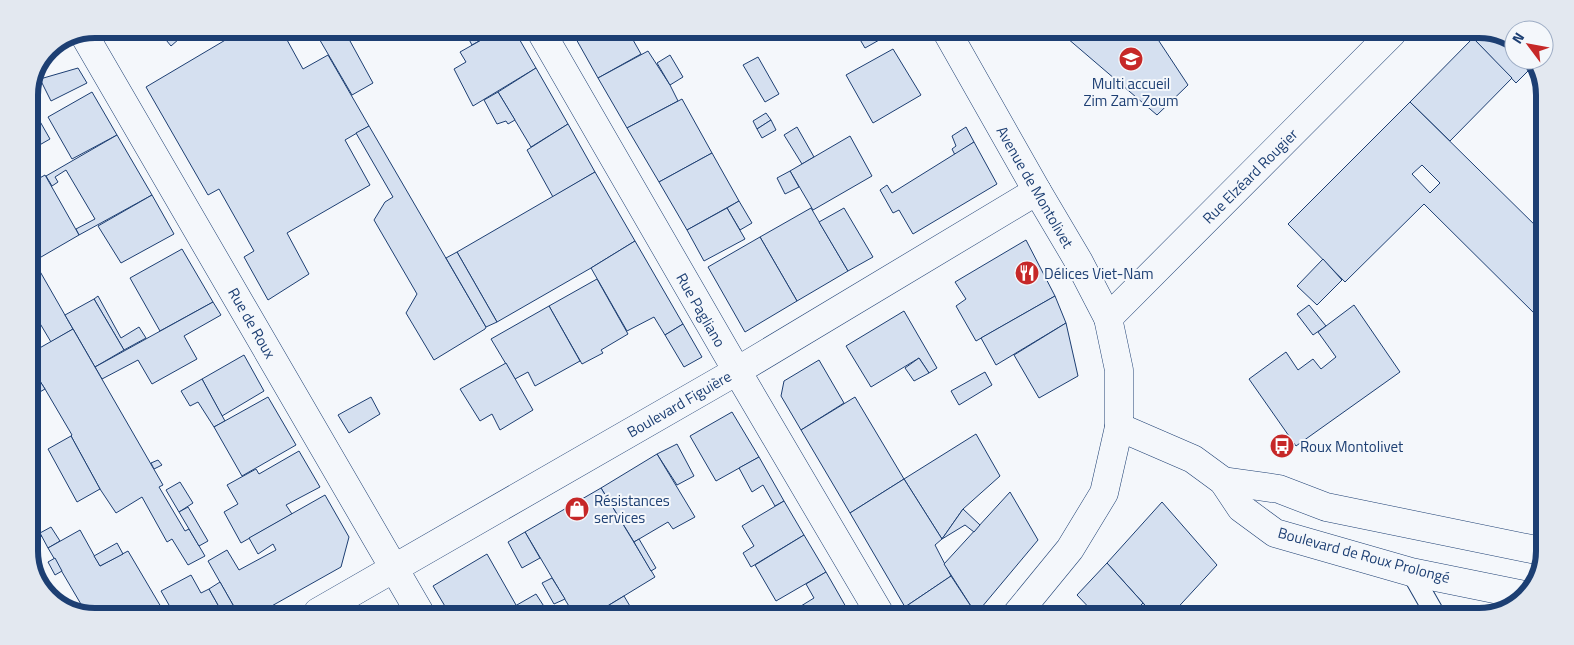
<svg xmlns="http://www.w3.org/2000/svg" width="1574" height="645" font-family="'Titillium Web',sans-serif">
  <rect width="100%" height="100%" fill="#f4f7fb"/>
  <g fill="#d5e0f0" stroke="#1d3f73" fill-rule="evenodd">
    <path d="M157,29h14l8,10 -8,7z"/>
    <path d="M171,29h21l-13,10z"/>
    <path d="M244,29h37l22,40 25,-14 41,71 -24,14 25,45 -83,48 22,41 -41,26 -24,-43 10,-6 -35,-62 -11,6 -62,-108z"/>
    <path d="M314,30h30l29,53 -21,12z"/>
    <path d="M455,30h14l-10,6z"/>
    <path d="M469,30h30l-27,15 -7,-13z"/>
    <path d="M499,30h15l22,38 -63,38 -19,-37 12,-7 -6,-10z"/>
    <path d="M571,30l57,1 13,23 -43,24z"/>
    <path d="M855,31h31l2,4 -23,13z"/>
    <path d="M1060,32h93l35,53 -31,30z"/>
    <path d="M1478,34h26l10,7v19h20l1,4 -19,19 -43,-45z"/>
    <path d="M1473,38l39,40 -62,63 -40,-39z"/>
    <path d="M893,49l28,46 -48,28 -27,-48z"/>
    <path d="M648,51l22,34 8,16 -51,27 -29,-50z"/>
    <path d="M670,55l13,22 -13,8 -13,-22z"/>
    <path d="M758,57l21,37 -14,8 -22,-37z"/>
    <path d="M78,68l9,15 -36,18 -11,-22z"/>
    <path d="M536,68l32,56 -37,23 -33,-55z"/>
    <path d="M92,92l25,43 -45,24 -24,-42z"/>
    <path d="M498,92l17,28 -7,4 -2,-3 -9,3 -13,-24z"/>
    <path d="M682,99l30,54 -53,29 -32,-54z"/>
    <path d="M1410,102l134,132 -1,88 -119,-118 -79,78 -57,-58zM1422,165l18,18 -10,10 -18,-19z"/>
    <path d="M766,113l5,7 -14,9 -4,-8z"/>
    <path d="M38,118l12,21 -21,12v-28z"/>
    <path d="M771,120l5,10 -14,8 -5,-9z"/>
    <path d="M568,124l27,48 -42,25 -26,-47z"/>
    <path d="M369,126l117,201 -1,2 -51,31 -28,-47 11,-19 -43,-74 11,-18 8,-5 -37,-64z"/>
    <path d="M797,127l17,30 -12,7 -18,-29z"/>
    <path d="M966,127l8,15 -19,13 -3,-6 4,-3 -4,-10z"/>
    <path d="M117,135l35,60 -73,40 -3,-6 19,-10 -29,-49 -11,7 3,5 -6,4 -6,-10z"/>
    <path d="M850,136l22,40 -59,34 -23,-39z"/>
    <path d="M974,142l23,42 -84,50 -14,-24 -6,3 -13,-23 7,-5 5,8z"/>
    <path d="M29,152l7,12 -7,4z"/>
    <path d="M712,153l27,48 -52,29 -28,-48z"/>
    <path d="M790,171l9,16 -14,7 -8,-16z"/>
    <path d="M595,172l40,69 -44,27 -94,54 -40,-70z"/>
    <path d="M45,175l34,60 -50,29v-80z"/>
    <path d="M152,195l22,39 -53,29 -23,-37z"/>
    <path d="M739,201l13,22 -12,7 -13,-22z"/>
    <path d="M727,208l18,31 -41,22 -17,-31z"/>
    <path d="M811,208l37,63 -51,30 -37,-64z"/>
    <path d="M844,208l29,49 -25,14 -29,-49z"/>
    <path d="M760,237l37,64 -52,31 -37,-65z"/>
    <path d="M1026,240l29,56 -79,45 -20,-35 10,-7 -11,-17z"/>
    <path d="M635,241l48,83 -18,11 -11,-18 -27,14 -36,-63z"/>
    <path d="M182,249l31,53 -53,29 -30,-53z"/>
    <path d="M457,252l40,70 -11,5 -40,-69z"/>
    <path d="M1323,259l19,21 -25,25 -20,-19z"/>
    <path d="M34,261l39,68 -22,13 -22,-37v-41z"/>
    <path d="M597,279l31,55 -27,16 2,3 -21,11 -33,-58z"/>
    <path d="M98,296l23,42 18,-11 7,11 -22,12 -30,-51z"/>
    <path d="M1055,296l11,27 -70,42 -15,-27z"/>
    <path d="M94,299l30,51 -29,17 -30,-52z"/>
    <path d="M213,302l8,13 -37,21 13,23 -45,25 -14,-24 -36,19 -7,-12z"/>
    <path d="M1309,305l17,21 -13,9 -16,-21z"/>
    <path d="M1354,305l46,67 -104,74 -47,-67 37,-27 12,18 15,-11 8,10 15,-12 -18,-25z"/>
    <path d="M549,306l31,55 -45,25 -7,-14 -13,7 -24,-40z"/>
    <path d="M904,311l33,57 -8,5 -10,-15 -48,29 -25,-41z"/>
    <path d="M1066,323l12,53 -39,22 -25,-43z"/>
    <path d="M683,324l19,33 -18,10 -19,-32z"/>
    <path d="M73,329l90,156 -4,2 26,44 4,-2 16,27 -17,9 -16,-26 -5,3 -25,-45 -26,16 -16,-24 -29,-53 1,-1 -27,-46 -16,-25v-10z"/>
    <path d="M244,355l20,36 -42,25 -20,-37z"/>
    <path d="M919,358l10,15 -15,8 -9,-13z"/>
    <path d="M819,360l25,43 -43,27 -20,-34 3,-15z"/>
    <path d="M506,363l27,47 -33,20 -8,-16 -12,7 -20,-32z"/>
    <path d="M29,364l16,25 -14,8 -2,-4z"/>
    <path d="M985,372l7,13 -33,20 -8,-14z"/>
    <path d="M202,379l23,42 -11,6 -16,-25 -8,4 -9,-15z"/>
    <path d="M268,397l28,48 -54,31 -28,-49z"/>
    <path d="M371,397l9,17 -31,19 -11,-18z"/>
    <path d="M855,397l49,82 -54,34 -49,-83z"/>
    <path d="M732,412l27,45 -43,24 -26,-45z"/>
    <path d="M976,434l24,42 -37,33 -21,30 -38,-60z"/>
    <path d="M71,436l29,53 -23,13 -29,-53z"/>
    <path d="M677,444l17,32 -17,9 -20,-31z"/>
    <path d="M299,451l21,36 -34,18 6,9 -51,29 -17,-31 14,-8 -11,-19 29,-16 3,5z"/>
    <path d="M657,454l38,63 -22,12 -5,-7 -34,20 -33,-54z"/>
    <path d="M759,457l25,44 -9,5 -12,-21 -11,7 -13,-24z"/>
    <path d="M158,460l4,5 -8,4 -3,-6z"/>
    <path d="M904,479l38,60 -7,6 16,31 -46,31 -55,-94z"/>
    <path d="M180,482l13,21 -14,9 -13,-22z"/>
    <path d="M601,488l54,89 -59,36h-23l-48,-81z"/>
    <path d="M1010,492l28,48 -62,74 -32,-50z"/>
    <path d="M325,495l24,42 -8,30 -80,45h-24l-29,-51 19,-11 12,20 37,-20 -3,-6 -15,10 -9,-16z"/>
    <path d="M784,501l20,34 -53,32 -8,-14 11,-7 -12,-20z"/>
    <path d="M1162,502l55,63 -46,50h-17l-47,-52z"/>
    <path d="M188,507l20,34 -9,5 -20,-34z"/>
    <path d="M963,509l17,16 -6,7 -9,-7 -23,14z"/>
    <path d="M36,526l6,10 -13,7v-13z"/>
    <path d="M51,527l9,14 -12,7 -8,-15z"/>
    <path d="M80,530l20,36 28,-15 36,61 -79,-1 -37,-63z"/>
    <path d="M525,532l15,26 -18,10 -14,-26z"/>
    <path d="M804,535l22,37 -50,29 -21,-36z"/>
    <path d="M639,539l17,29 -5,3 -17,-29z"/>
    <path d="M117,543l6,11 -23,12 -6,-10z"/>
    <path d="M487,554l29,51 -13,8h-54l-16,-27z"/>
    <path d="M55,558l7,13 -7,4 -7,-13z"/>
    <path d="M1107,563l36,40 -8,8 4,4h-43l-19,-20z"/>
    <path d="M826,572l24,42h-62l26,-16 -8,-14z"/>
    <path d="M191,575l10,18 8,-4 13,23h-49l-12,-21z"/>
    <path d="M951,576l25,38h-67l-4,-7z"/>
    <path d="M552,578l13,21 -11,5 -12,-21z"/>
    <path d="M220,582l17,30h-15l-13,-23z"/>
    <path d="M536,594l11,17 -4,2h-40z"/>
    <path d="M624,596l10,17h-38z"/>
    <path d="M1143,603l11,12h-15l-4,-4z"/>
  </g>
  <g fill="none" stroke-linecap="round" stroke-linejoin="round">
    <defs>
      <path id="lane" d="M1411,572l25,44"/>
      <g id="street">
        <path d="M540,30l197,341 143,243"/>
        <path d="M947,32l90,159 42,71 29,56 11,52v57l-15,66 -34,56 -54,66"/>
        <path d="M83,33l337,580"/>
        <path d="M1108,318l284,-285"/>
        <path d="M1119,427l74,32 30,22 18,27 34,25 136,39 113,23"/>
        <path d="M1223,481l56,8 47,18 215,44"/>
        <path d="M318,612l419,-241 300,-180"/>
      </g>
    </defs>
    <use href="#lane" stroke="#1d3f73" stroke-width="21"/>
    <use href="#street" stroke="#1d3f73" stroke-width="29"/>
    <use href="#lane" stroke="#f4f7fb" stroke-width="19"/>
    <use href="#street" stroke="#f4f7fb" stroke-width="28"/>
  </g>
  <defs>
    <symbol id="school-disc" viewBox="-11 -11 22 22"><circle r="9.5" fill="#c62828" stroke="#f4f7fb"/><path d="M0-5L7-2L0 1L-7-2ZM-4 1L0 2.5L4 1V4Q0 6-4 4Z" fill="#fff"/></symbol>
    <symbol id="restaurant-disc" viewBox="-11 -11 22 22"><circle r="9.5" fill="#c62828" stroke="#f4f7fb"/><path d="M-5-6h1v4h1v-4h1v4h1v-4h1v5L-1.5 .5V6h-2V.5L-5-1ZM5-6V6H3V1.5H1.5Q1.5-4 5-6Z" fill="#fff"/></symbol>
    <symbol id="bus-disc" viewBox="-11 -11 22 22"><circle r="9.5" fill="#c62828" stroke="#f4f7fb"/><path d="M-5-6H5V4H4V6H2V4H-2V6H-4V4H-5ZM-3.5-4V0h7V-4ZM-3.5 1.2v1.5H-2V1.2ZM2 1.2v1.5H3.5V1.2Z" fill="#fff"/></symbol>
    <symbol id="shop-disc" viewBox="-11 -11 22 22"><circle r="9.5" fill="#c62828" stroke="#f4f7fb"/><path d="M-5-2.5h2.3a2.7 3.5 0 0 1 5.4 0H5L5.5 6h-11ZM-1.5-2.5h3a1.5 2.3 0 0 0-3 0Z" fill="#fff"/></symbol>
  </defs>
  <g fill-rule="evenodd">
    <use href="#school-disc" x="1117" y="45" width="28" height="28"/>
    <use href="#restaurant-disc" x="1013" y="259" width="28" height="28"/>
    <use href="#bus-disc" x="1268" y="432" width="28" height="28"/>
    <use href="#shop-disc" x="563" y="495" width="28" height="28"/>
  </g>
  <g text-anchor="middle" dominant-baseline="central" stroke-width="4" stroke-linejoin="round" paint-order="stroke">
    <g font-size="15" fill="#1d3f73" stroke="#f4f7fb" text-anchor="start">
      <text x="1131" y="83" text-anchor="middle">Multi accueil<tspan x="1131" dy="17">Zim Zam Zoum</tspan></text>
      <text x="1044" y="273">Délices Viet-Nam</text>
      <text x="1300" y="446">Roux Montolivet</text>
      <text x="594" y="500">Résistances<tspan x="594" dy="17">services</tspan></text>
    </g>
    <g font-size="15" fill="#1d3f73" stroke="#f4f7fb">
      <text transform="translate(1250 176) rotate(-45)">Rue Elzéard Rougier</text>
      <text transform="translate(1035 187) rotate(60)">Avenue de Montolivet</text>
      <text transform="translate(701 310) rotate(60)">Rue Pagliano</text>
      <text transform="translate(252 323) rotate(60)">Rue de Roux</text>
      <text transform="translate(679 404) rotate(-30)">Boulevard Figuière</text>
      <text transform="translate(1364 555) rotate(15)">Boulevard de Roux Prolongé</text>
    </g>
  </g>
  <path d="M0 0H1574V645H0ZM95 38H1479A57 57 0 0 1 1536 95V551A57 57 0 0 1 1479 608H95A57 57 0 0 1 38 551V95A57 57 0 0 1 95 38Z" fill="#e3e8f0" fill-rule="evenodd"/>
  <path fill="none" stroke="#1d3f73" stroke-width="6" d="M95 38H1479A57 57 0 0 1 1536 95V551A57 57 0 0 1 1479 608H95A57 57 0 0 1 38 551V95A57 57 0 0 1 95 38Z"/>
  <g transform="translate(1529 45) rotate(302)"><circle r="24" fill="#f4f7fb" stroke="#9eadc5"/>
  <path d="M0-4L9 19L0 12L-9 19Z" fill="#c62828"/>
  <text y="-8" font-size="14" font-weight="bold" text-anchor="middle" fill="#1d3f73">N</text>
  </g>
</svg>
